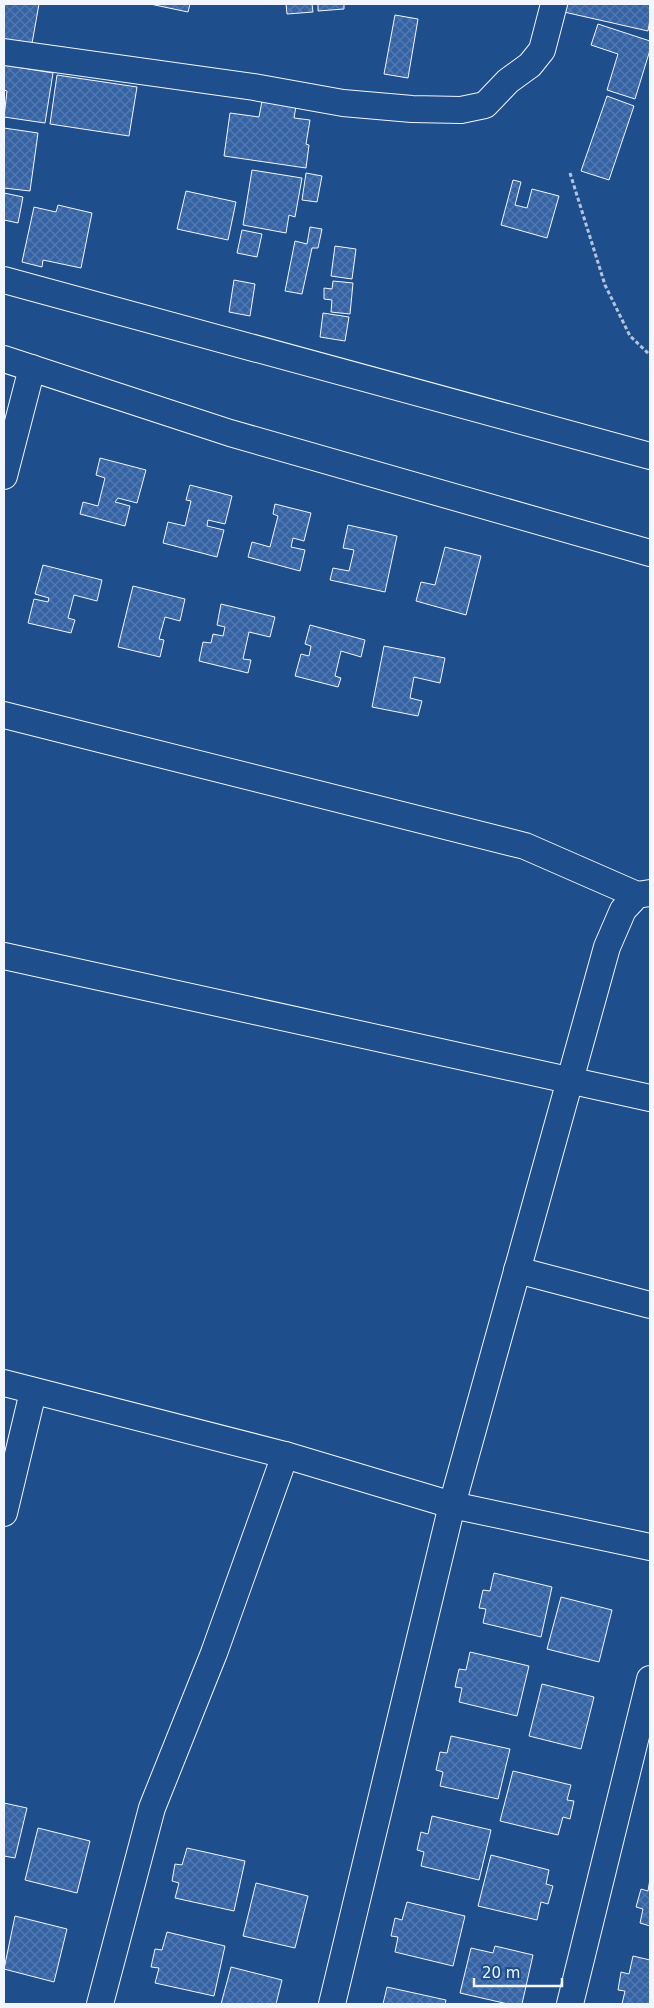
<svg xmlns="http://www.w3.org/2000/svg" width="654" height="2008" font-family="'DejaVu Sans',sans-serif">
  <defs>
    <pattern id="building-cross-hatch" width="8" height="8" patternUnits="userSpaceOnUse" patternTransform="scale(1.25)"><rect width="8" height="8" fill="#3563a3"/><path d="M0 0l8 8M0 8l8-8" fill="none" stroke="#537ab1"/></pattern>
  </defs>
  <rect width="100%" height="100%" fill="#1f4e8c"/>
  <g fill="url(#building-cross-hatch)" stroke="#f2f6ff">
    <path d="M4,4h35l-8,45 -27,-5z"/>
    <path d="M150,4h40l-2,8z"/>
    <path d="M286,4h26l1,8 -26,2z"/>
    <path d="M318,4h26v5l-26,2z"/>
    <path d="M566,4h84v15l-2,12 -84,-19z"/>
    <path d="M395,15l23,4 -10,59 -24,-4z"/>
    <path d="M598,24l52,17v9l-15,49 -28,-9 11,-36 -27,-9z"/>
    <path d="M4,65l49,8 -8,50 -41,-6 3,-26 -3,-1z"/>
    <path d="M57,75l80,12 -8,49 -79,-12z"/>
    <path d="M607,96l27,10 -25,74 -28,-9z"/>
    <path d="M262,101l34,5 -2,12 16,2 -4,24 3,1 -3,23 -82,-12 6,-43 29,4z"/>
    <path d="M4,128l34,5 -8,58 -26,-3z"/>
    <path d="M252,170l50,8 -7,39 -6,-2 -3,18 -43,-8z"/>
    <path d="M306,173l16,3 -5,26 -15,-2z"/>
    <path d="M513,180l8,2 -6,23 12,3 5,-19 27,7 -12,42 -46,-13z"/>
    <path d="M186,191l50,11 -8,38 -51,-11z"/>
    <path d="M4,193l19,4 -5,26 -14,-3z"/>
    <path d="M58,205l34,8 -11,55 -38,-8 -1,7 -20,-5 12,-55 22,5z"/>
    <path d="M310,227l12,2 -4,19h-6l-10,46 -17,-3 10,-50 12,3z"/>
    <path d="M242,230l20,4 -5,23 -20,-4z"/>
    <path d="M335,246l21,3 -4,30 -21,-3z"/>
    <path d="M234,280l21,4 -5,32 -21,-4z"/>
    <path d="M333,281l20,2 -3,31 -19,-2 1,-12 -8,-1v-11l8,1z"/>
    <path d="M323,313l26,4 -4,24 -25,-4z"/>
    <path d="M100,458l46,12 -9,33 -19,-5 -3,4 15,4 -5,20 -45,-12 3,-12 15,4 7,-28 -9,-3z"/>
    <path d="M190,485l42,11 -7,28 -17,-4 -1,6 17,4 -7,27 -54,-14 5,-21 17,4 6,-25 -5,-1z"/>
    <path d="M275,504l36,9 -7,28 -11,-3 -2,9 14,3 -5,21 -52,-14 4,-15 18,5 8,-31 -5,-2z"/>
    <path d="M348,525l49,11 -12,56 -55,-12 3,-12 16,3 5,-21 -11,-2z"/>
    <path d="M445,547l36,9 -15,59 -50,-14 5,-19 14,3z"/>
    <path d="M43,565l59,15 -5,21 -23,-6 -6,23 7,2 -4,13 -43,-10 6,-24 14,3 1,-4 -14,-4z"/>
    <path d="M133,586l52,13 -5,22 -15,-4 -6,22 5,1 -4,17 -42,-10z"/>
    <path d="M221,604l54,13 -5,20 -21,-5 -6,27 8,1 -3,13 -49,-12 4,-19 8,1 2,-9 10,2 2,-9 -8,-2z"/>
    <path d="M310,625l55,15 -4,17 -20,-6 -6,25 6,2 -3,9 -43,-11 6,-22 8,2 2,-10 -6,-2z"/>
    <path d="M384,646l61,12 -5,25 -26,-6 -4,21 12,3 -4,15 -46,-9z"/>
    <path d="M494,1573l58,14 -11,50 -58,-14 3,-14 -7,-1 4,-18 7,1z"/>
    <path d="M561,1597l51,13 -13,52 -52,-13z"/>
    <path d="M470,1652l59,14 -12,50 -58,-14 3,-14 -7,-1 4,-18 7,1z"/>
    <path d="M542,1684l52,13 -13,52 -52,-13z"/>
    <path d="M451,1736l59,13 -12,50 -58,-13 3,-14 -7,-2 4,-18 7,1z"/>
    <path d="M513,1771l58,14 -4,15 7,1 -4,18 -7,-2 -5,18 -58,-14z"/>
    <path d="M4,1803l23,5 -12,50 -11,-2z"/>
    <path d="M432,1816l59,14 -12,50 -58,-14 3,-14 -7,-2 4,-18 7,2z"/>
    <path d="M38,1828l52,13 -13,52 -52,-13z"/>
    <path d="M187,1848l58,13 -11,50 -59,-13 4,-15 -7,-2 3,-17 7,1z"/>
    <path d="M491,1855l58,15 -3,14 7,2 -5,18 -7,-2 -4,18 -59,-14z"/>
    <path d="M650,1879v47l-10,-3 3,-14 -7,-2 5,-18 7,2z"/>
    <path d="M256,1883l52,13 -13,52 -52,-12z"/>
    <path d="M407,1902l58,14 -12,50 -58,-14 3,-15 -7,-1 4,-18 7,2z"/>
    <path d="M15,1916l52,13 -13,53 -50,-13z"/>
    <path d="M167,1932l58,14 -11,50 -59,-13 4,-15 -8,-1 4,-18 7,1z"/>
    <path d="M495,1946l38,9 -11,49h-14l-48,-11 11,-45 22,5z"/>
    <path d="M633,1956l17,4v44h-28l3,-13 -7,-1 3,-18 8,2z"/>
    <path d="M231,1967l51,13 -6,24h-55z"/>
    <path d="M387,1987l59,13 -1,4h-62z"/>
  </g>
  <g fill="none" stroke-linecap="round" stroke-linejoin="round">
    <defs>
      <g id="street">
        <path d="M4,52l250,35 89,16 69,6 49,1 24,-5 23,-24 22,-16 12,-15 12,-46"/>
        <path d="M4,280l646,176"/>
        <path d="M4,359l226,74 420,120"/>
        <path d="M4,476l28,-108"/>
        <path d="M4,715l521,131 112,49"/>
        <path d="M4,956l646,142"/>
        <path d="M517,1270l133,35"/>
        <path d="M4,1383l281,72 167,50 198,42"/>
        <path d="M4,1513l29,-121"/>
        <path d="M100,2004l52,-196 62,-155 71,-198"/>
        <path d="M332,2004l120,-499 155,-558 16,-37 14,-15 13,-2"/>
        <path d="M570,2004l80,-325"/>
      </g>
    </defs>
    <use href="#street" stroke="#f2f6ff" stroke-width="28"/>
    <path stroke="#b3c4dc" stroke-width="3" stroke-dasharray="4 2.5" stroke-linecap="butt" d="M570,173l35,112 25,51 20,19"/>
    <use href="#street" stroke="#1f4e8c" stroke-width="26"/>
  </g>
  <rect width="654" height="2008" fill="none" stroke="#f2f6ff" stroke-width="10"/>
  <path d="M474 1978v8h88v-8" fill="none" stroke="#f2f6ff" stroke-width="2.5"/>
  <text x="482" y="1978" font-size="15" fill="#f2f6ff" stroke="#1f4e8c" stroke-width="4" paint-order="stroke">20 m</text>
</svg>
